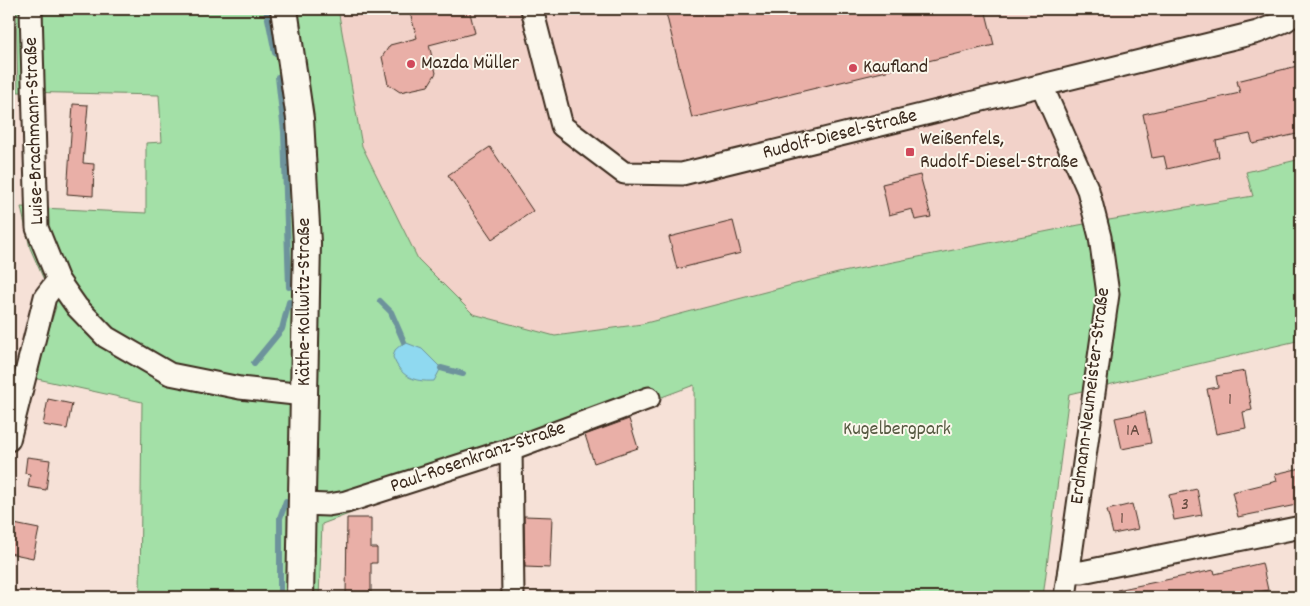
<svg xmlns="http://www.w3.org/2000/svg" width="1310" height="606" font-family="Dekko,sans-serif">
  <rect width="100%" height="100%" fill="#f6e1d7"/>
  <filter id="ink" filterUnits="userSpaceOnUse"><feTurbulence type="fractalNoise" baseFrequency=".02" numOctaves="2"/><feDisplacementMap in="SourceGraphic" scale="10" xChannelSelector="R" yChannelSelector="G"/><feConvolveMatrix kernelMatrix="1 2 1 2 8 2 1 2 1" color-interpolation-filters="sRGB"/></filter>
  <g filter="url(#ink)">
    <path fill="#f2d2c9" d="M338,9h963v150l-54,13 6,24 -174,29 -241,48 -196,51 -87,12 -82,-22 -55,-55 -56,-113z"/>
    <path fill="#a3e0a7" stroke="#6f8562" d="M16,9h322l24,137 56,113 55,55 82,22 87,-12 196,-51 241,-48 174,-29 -7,-24 55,-13v181l-232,54 -26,203h-348l-1,-212 -372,139 -3,73h-179l2,-195 -109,-24 23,-71 -26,-59 -9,-41 125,6v-70l16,-1 -3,-47 -141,-3z"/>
    <path fill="#8fd9f0" stroke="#6d939c" d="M404,342l18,7 19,19 -7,13c-21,1 -33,-4 -41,-24l2,-7z"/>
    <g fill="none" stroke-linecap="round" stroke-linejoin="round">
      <g stroke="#6d939c" stroke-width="6">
        <path d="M266,9l9,44"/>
        <path d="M278,77l6,55 5,155"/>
        <path d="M380,301l11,11 13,30"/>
        <path d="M254,363l28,-34 7,-27"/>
        <path d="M441,368l22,6"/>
        <path d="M280,597v-79l6,-17"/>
      </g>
    </g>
    <g fill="#e9afa7" stroke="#3b2a1e">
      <path d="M409,9h60l6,24 -46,12 7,28 -8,13 -28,6 -12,-8 -6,-27 8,-12 27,-7z"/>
      <path d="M665,9h320l9,36 -302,73z"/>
      <path d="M1301,65v68l-48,11 -3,-10 -34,7 3,16 -52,12 -3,-13 -12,2 -9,-44 97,-21 -3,-12z"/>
      <path d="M73,104l15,1 -5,58 11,1 -1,32 -26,-2z"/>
      <path d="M490,147l43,64 -41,28 -44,-64z"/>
      <path d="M920,175l11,42 -16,3 -3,-11 -23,6 -7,-31z"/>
      <path d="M733,221l8,32 -64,16 -8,-32z"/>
      <path d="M1245,371l7,39 -9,2 3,16 -30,6 -9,-45 11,-2 -2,-11z"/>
      <path d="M48,399l24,5 -5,25 -24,-4z"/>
      <path d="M1145,412l6,31 -29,6 -7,-31z"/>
      <path d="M629,419l9,29 -44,15 -9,-28z"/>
      <path d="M27,457l23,3 -4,30 -18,-3 2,-13 -5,-1z"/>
      <path d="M1301,468v36l-63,13 -6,-25 45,-11 -2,-7z"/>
      <path d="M1197,489l5,26 -28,5 -5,-25z"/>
      <path d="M1132,504l6,25 -25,5 -6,-24z"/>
      <path d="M524,516l28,1 -2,51 -25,-1z"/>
      <path d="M347,518h24v30h6v15h-6v34h-25z"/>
      <path d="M14,524l25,5 -6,29 -24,-5z"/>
      <path d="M1262,563l6,27 -29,7h-121l-1,-7 97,-20 1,4z"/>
    </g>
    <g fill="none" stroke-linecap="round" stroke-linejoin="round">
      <defs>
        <g id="minor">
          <path d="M31,9l6,219 21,52 19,27 29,30 64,37 70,14 64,7"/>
          <path d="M532,9l30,117 62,47 58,1 576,-142 27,-11 16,-11"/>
          <path d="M1042,86l46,104 12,47 8,57 -43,303"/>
          <path d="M9,440l36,-143 13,-17"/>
          <path d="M511,449l2,148"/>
          <path d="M303,504l25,1 18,-3 165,-53 138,-51"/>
          <path d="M1069,571l13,1 219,-45"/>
        </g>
        <path id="major" d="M284,9l16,110 7,124 -7,354"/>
      </defs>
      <use href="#minor" stroke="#3b2a1e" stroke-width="25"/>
      <use href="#major" stroke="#3b2a1e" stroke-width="30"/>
      <use href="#minor" stroke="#fbf7ec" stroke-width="21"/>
      <use href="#major" stroke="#fbf7ec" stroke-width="26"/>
    </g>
  </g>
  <g fill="#d1495b" stroke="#fbf7ec" stroke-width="2">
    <circle cx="411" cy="64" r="5"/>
    <circle cx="853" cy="68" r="5"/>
    <rect x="905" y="147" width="10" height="10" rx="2.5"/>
  </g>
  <g text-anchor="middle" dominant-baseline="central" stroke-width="4" stroke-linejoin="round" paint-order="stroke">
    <g font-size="18" fill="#664b40">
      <text x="1230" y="400">1</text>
      <text x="1133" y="431">1A</text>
      <text x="1185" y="505">3</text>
      <text x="1122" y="519">1</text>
    </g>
    <g font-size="20" fill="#3b2a1e" stroke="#fbf7ec" text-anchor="start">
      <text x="421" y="64">Mazda Müller</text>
      <text x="863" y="68">Kaufland</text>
      <text x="920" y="140">Weißenfels,<tspan x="920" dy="23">Rudolf-Diesel-Straße</tspan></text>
    </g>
    <g font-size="20" fill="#3b2a1e" stroke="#fbf7ec">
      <text transform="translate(35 131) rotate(-92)">Luise-Brachmann-Straße</text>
      <text transform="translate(840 135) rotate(-14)">Rudolf-Diesel-Straße</text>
      <text transform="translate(305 302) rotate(-90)">Käthe-Kollwitz-Straße</text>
      <text transform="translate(1091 396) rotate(-83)">Erdmann-Neumeister-Straße</text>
      <text transform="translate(478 458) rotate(-19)">Paul-Rosenkranz-Straße</text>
    </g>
    <g font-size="20" fill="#555840" stroke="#fbf7ec">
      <text x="897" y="430">Kugelbergpark</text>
    </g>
  </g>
  <rect width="1310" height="606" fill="none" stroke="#fbf7ec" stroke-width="30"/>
  <rect x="15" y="15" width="1280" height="576" fill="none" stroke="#3b2a1e" stroke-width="2" filter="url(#ink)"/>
</svg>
